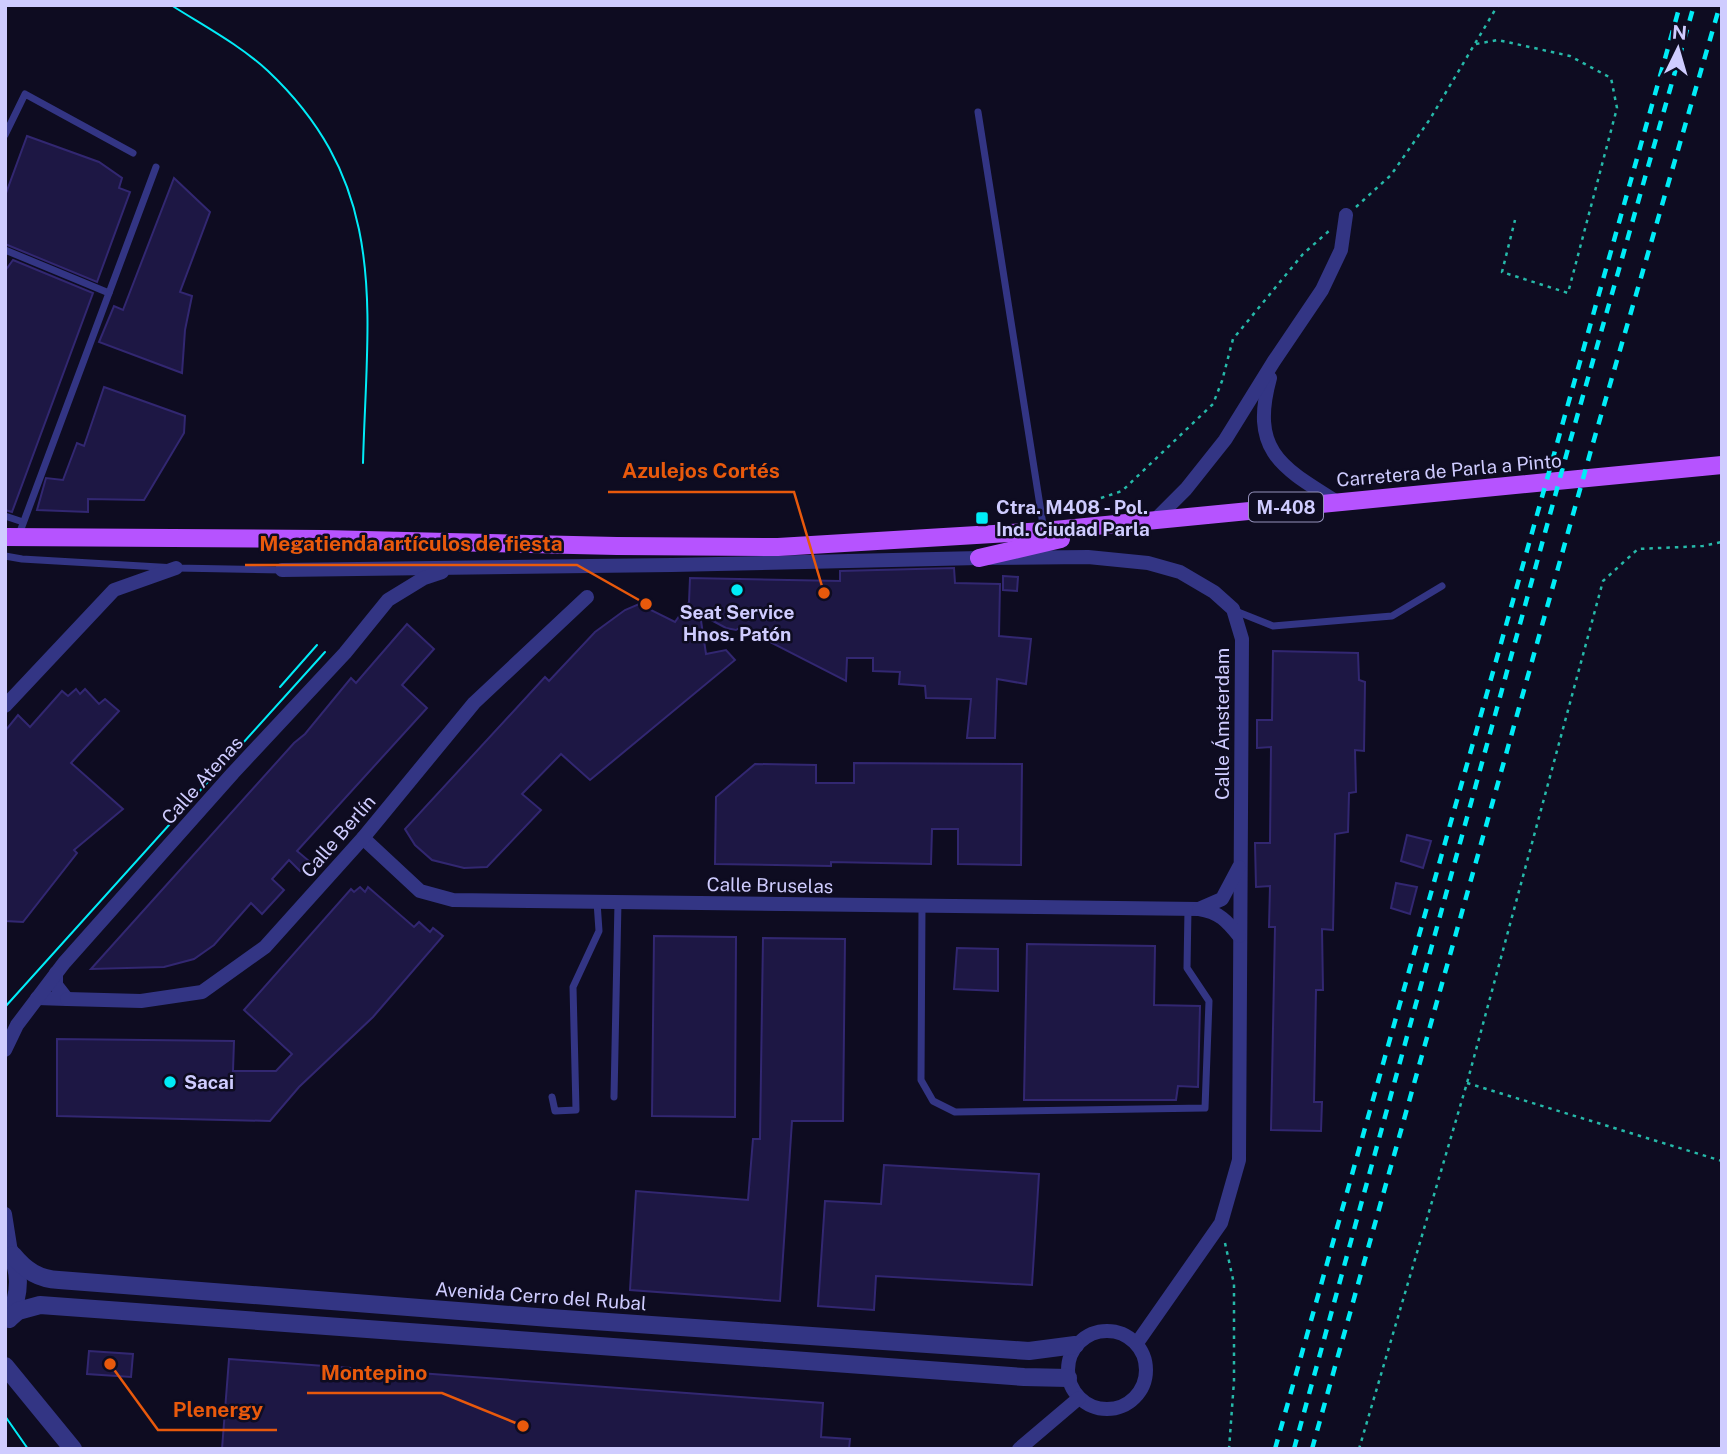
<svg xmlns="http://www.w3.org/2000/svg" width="1727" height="1454" font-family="'Public Sans',sans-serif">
  <rect width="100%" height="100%" fill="#0e0c21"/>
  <g fill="#1d1744" stroke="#322771" stroke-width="2">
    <path d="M27,136l72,26 23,16 -3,10 11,4 -33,90 -92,-38v-48z"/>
    <path d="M174,178l36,34 -30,80 12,4 -7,34 -3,43 -83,-31 15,-36 9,4z"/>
    <path d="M13,260l80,33 -81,219 -7,-2v-239z"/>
    <path d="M104,387l81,29 -1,17 -40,67 -56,-1v13l-51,-2 9,-32 17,2 14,-37 7,3z"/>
    <path d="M954,568l1,15 45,1 -1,52 32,3 -5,45 -29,-5 -2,59h-28l4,-39 -45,-1 -1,-12 -26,-2 1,-12 -27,-1v-13h-26l-1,23 -105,-54 -5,3 -10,-2 -26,-14 6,40 20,-4 9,10 -145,120 -29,-26 -39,40 19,16 -54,57 -23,1 -32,-8 -17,-15 -10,-16 140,-152 4,4 46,-49 30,-22 14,-6 36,18 14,-20 1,-24 150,3v-10z"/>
    <path d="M1003,576l15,1 -1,14 -14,-1z"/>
    <path d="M407,624l27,25 -32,36 25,23 -130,143 12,10 -9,10 -11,-11 -17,19 12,11 -22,24 -11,-11 -37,42 -20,14 -30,8 -73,2 203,-226 11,-9 46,-56 5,5z"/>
    <path d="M1273,651l85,2 1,27 6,2 -1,69 -9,-1 1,42 -7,1 -1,39 -13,2 -2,96 -11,-1 1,61h-7l-2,112h8l-1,29 -50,-1 4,-203h-6l1,-41 -14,1 -1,-44h15l1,-96 -14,1v-28h15z"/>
    <path d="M76,689l4,5 5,-5 14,15 6,-5 14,12 -48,52 52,46 -49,41 3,3 -54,69 -18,-1v-190l13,-16 12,12 32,-36 6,5z"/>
    <path d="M854,763l168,1 -1,101 -63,-1v-35h-26l-1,35 -100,-2v4l-116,-2 1,-67 39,-33 61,1v18h38z"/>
    <path d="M1407,835l24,6 -8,27 -22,-7z"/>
    <path d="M1396,883l21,4 -7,27 -19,-6z"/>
    <path d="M360,887l5,5 3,-5 46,40 5,-5 11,10 3,-4 10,8 -70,81 -74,70 -29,34 -213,-5v-77l177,2 -1,30h43l16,-17 -48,-44 107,-121 3,3z"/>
    <path d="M654,936l82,1 -1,180 -83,-1z"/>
    <path d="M763,938l82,1 -2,182h-51l-12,180 -150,-11 6,-99 112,9 5,-61h7z"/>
    <path d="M1027,944l128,2 -1,59 46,1 -2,81 -20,-1 -2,14h-152z"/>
    <path d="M957,948l41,1v42l-44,-2z"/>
    <path d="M884,1165l155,9 -7,111 -156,-9 -2,34 -56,-4 7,-105 56,3z"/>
    <path d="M89,1351l44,3 -2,23 -44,-3z"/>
    <path d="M229,1359l594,44 -2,34 29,2 -1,10h-627z"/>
  </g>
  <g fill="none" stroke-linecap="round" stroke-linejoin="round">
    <g stroke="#26b9a9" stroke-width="2.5" stroke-dasharray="3.5 5" stroke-linecap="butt">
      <path d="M1476,44l22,-4 72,16 41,22 6,30 -49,185 -66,-21 13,-52"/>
      <path d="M1356,207l35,-32 39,-56 68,-114"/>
      <path d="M1051,502l32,2 39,-13 91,-87 9,-23 11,-42 70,-85 27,-24"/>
      <path d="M1467,1083l255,78"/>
      <path d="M1225,1243l9,41v97l-5,68"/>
      <path d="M1359,1449l108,-366 136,-502 35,-32 65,-3 19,-4"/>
    </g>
    <g stroke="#333584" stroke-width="7">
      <path d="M978,112l66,419"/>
      <path d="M5,135l20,-41 108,59"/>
      <path d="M5,250l104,43"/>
      <path d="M5,516l18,6"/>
      <path d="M18,537l138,-370"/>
      <path d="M5,556l17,3 154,9 106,2"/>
      <path d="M1233,610l40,16 119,-10 50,-30"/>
      <path d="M922,906l-1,174 12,21 22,11 250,-4 4,-107 -22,-33 1,-59"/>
      <path d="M552,1097l3,14 21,-1 -3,-123 26,-56 -2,-29"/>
      <path d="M614,1097l4,-195"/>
    </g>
    <g stroke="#333584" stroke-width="14">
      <path d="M1270,378c-20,73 11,89 67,124"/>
      <path d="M1156,519l30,-30 39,-49 49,-79 48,-71 19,-40 5,-35"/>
      <path d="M282,570l390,-5 307,-7 109,-1 60,6 32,9 34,20 19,17 9,30 -3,521 -18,63 -84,120"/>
      <path d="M5,706l109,-116 62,-22"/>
      <path d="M363,838l57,53 33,9 746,9"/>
      <path d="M1239,867l-17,32 -23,10c20,3 28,12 40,27"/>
      <path d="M37,998l30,1 -11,-14v-12"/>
      <path d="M67,999l74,2 61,-9 63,-45 98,-109 111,-135 113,-106"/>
      <path d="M5,1050l12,-25 47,-62 169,-190 112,-120 43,-53 36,-22 18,-6"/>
      <path d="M5,1214l6,38"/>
      <circle cx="1107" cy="1370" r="39"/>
      <path d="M1019,1449l60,-51"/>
    </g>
    <g stroke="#333584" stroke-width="18">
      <path d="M5,1244c17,24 16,48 4,75"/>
      <path d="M13,1255c13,16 26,24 46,25l491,38 479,33 46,-6"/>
      <path d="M10,1318l8,-7 22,-6 984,72 44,1"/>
      <path d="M5,1366l68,83"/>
    </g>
    <g stroke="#b653ff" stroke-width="18">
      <path d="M5,537l319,2 293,7 161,1 266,-16 678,-66"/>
      <path d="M979,558l82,-19"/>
    </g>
    <g stroke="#00ecf7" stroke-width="2">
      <path d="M171,5c33,21 69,40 97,66 123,116 99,240 95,392"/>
      <path d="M280,687l37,-42"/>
      <path d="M5,1007l320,-355"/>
      <path d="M5,1416l23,33"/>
    </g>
    <g stroke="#00ecf7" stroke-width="4.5" stroke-dasharray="10 9" stroke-linecap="butt">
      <path d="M1275,1449l405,-1444"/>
      <path d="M1294,1449l275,-1004 125,-440"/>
      <path d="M1312,1449l279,-999 129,-445"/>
    </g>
  </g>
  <g fill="#00ecf7" stroke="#0e0c21" stroke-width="2.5">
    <rect x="975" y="511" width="14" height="14" rx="3.5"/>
    <circle cx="737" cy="590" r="7"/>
    <circle cx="170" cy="1082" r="7"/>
  </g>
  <g text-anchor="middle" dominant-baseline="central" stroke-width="5" stroke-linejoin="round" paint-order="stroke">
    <rect fill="#0e0c21" stroke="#9592bc" stroke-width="2" x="1249" y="492.5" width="74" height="29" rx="5"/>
    <g font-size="18" font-weight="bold" fill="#cfccff">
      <text x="1286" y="507">M-408</text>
    </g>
    <g font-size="19" fill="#cfccff" stroke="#0e0c21">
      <text transform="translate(1449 470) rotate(-5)">Carretera de Parla a Pinto</text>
      <text transform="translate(1222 724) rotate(-90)">Calle Ámsterdam</text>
      <text transform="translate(202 780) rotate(-48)">Calle Atenas</text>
      <text transform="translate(338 836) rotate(-49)">Calle Berlín</text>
      <text transform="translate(770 885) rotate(1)">Calle Bruselas</text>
      <text transform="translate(541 1296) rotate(4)">Avenida Cerro del Rubal</text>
    </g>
    <g font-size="19" font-weight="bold" fill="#cfccff" stroke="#0e0c21" text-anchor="start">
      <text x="996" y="507">Ctra. M408 - Pol.<tspan x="996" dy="22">Ind. Ciudad Parla</tspan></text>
      <text x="737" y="612" text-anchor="middle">Seat Service<tspan x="737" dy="22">Hnos. Patón</tspan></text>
      <text x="184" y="1082">Sacai</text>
    </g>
  </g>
  <path fill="none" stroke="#e8590c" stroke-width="2.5" d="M824 593L794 492H608M646 604L577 565H245M523 1426L442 1393H307M110 1364L158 1430H277"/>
  <g fill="#e8590c" stroke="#0e0c21" stroke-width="2.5">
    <circle cx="824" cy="593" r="7"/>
    <circle cx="646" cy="604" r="7"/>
    <circle cx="523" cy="1426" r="7"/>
    <circle cx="110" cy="1364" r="7"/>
  </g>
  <g font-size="21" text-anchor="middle" font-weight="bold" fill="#e8590c" stroke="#0e0c21" stroke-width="5" stroke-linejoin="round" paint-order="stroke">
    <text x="701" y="478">Azulejos Cortés</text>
    <text x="411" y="551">Megatienda artículos de fiesta</text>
    <text x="374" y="1380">Montepino</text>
    <text x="218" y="1417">Plenergy</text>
  </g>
  <rect width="1727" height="1454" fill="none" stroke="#cfccff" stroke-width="14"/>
  <g transform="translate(1678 49) rotate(5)" stroke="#0e0c21" stroke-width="5" paint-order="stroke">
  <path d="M0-5L12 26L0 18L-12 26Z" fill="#cfccff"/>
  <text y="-10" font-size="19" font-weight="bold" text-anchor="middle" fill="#cfccff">N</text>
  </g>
</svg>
